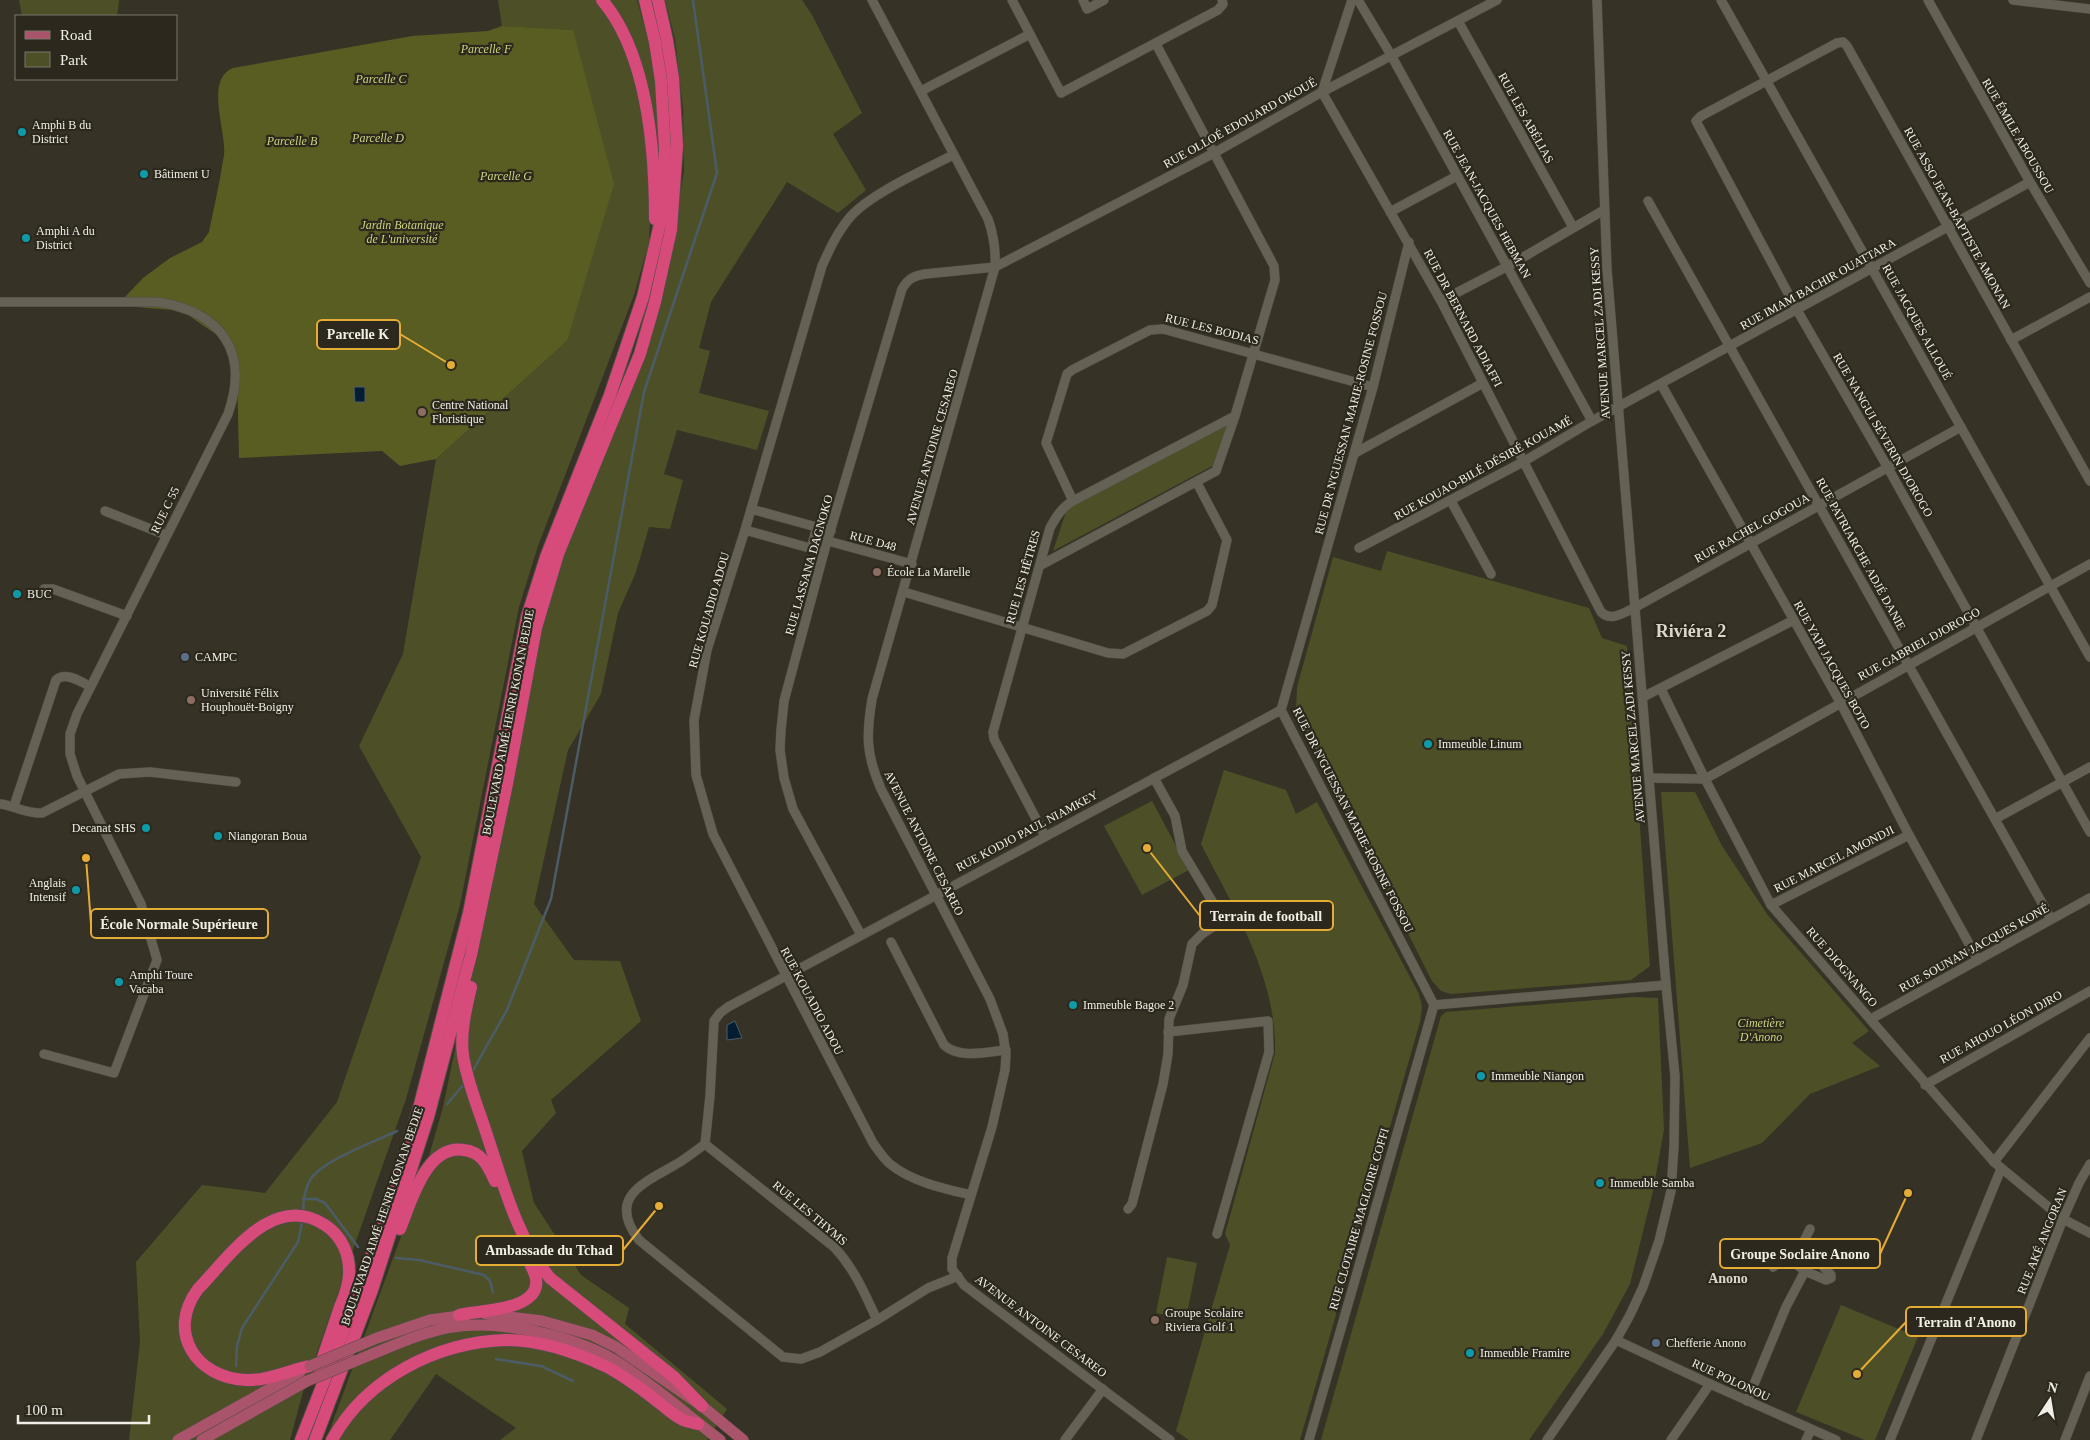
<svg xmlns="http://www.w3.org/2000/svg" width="2090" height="1440" font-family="Georgia,serif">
  <rect width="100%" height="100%" fill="#363226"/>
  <g fill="#4d5027">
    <path d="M19,0h100v2l-2,14h-95z"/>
    <path d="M498,0h97l18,23 12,25 9,30 12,60 5,60 -2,44 -15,53 -96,251 -19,61 -59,298 -54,194 -103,293 -13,48h-161l11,-98 -4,-80 66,-77 63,8 72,-91 84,-245 -62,-111 44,-92 33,-195 131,-118 6,-311 -71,-4z"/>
    <path d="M610,0h27l12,43 10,67v60l-24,-126 -12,-26z"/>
    <path d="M665,0h137l10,15 50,98 -29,21 33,56 -28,23 -51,-31 -76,120 -12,46 11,3 -11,42 70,18 -12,39 -80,-20 -13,44 19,6 -13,49 -21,-2 -13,45 -18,41 -17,81 -33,56 -34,154 40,56 46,1 21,60 -90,79 5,13 -34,38 12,52 47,72 48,33 -4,16 102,85 -20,31h-207l16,-12 -80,-54 -46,66h-64l97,-263 20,-70 41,-197 59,-299 81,-215 50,-166 10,-59 -1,-63 -8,-69z"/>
    <path d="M1229,422l-13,42 -163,87 14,-42z"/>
    <path d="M1387,551l202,57 13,30 25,8 23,320 -19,14 -180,14 -10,-3 -9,-10 -136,-270 1,-24 36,-130 48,14z"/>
    <path d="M1224,770l62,20 10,24 21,-12 102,192 3,13 -2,15 -120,418h-111l-13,-9 54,-186 -5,-11 50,-181c2,-76 -41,-144 -74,-209z"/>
    <path d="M1661,792h34l27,54 45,68 102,117 -17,12 28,23 -70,28 -48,49 -72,25z"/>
    <path d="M1152,801l37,69 -47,25 -38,-69z"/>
    <path d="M1633,997l25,1 6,132 -11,61 -23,93 -27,50 -74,106h-208l120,-424 5,-4z"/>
    <path d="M1167,1257l30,6 -11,56 -30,-6z"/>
    <path d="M1841,1305l77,32 -43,103h-10l-69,-28z"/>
  </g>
  <path fill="#5a5d22" d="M502,26l71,4 41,154 -47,157 -131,118 -36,7 -18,-15 -143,7 -2,-86 -8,-18 -12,-19 -29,-20 -16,-5 -48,-4v-8l19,-20 27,-20 32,-16 7,-10c5,-25 11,-51 15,-77 3,-22 -20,-76 9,-87l179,-32 76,-5z"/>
  <g fill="#051d31" stroke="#4c5c67">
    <path d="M354,387h11v15h-10z"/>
    <path d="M735,1021l7,17 -15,2v-15z"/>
  </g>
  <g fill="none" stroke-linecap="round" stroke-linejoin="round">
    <g stroke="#4c5c67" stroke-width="2.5">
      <path d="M471,1074l36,-64 44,-111 93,-507 73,-219 -24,-173"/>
      <path d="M447,1104l18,-21"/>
      <path d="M303,1199h13l9,4 33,44"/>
      <path d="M303,1214c0,-12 1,-23 7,-34 11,-19 66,-39 87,-49"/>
      <path d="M396,1258l23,2 65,15 6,6 3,11"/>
      <path d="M496,1359l45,7 32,15"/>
      <path d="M236,1366l1,-20 5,-18 56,-86 4,-19"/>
    </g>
    <defs>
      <g id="minor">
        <path d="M872,0l116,219c6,17 8,31 7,48l-123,432c-6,37 -6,55 9,90l109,210 13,35 3,21 -1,15 -13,57 -40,131v11l12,16 206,155"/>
        <path d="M1012,0l49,93 157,-83 5,-6 -1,-4"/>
        <path d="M1083,0l4,9 17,-9"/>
        <path d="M1352,0l-30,92 119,209 160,311c10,10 22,1 33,-4l327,-181"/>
        <path d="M1358,0l33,55 201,366"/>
        <path d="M1721,0l369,657"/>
        <path d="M1928,0l102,182 60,101"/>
        <path d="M2013,0l77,9"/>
        <path d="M1458,21l115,206"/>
        <path d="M921,91l109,-57"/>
        <path d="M953,155c-29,15 -81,38 -102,61 -13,15 -21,32 -29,50l-77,264 -38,120 -13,70 2,55 17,59 160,309c5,7 10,15 17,21 22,18 55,25 81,31"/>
        <path d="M1648,201l403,718"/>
        <path d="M1390,212l67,-36"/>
        <path d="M1409,242l-36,145 -92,323 153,295"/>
        <path d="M1441,301l67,-35 96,-56"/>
        <path d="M0,302h158c63,10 92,49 70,112l-151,300 -7,20v20l7,22 64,128 16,56 -43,113 -70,-19"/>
        <path d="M2011,340l79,-43"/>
        <path d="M1661,384l179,318 69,133 69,125"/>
        <path d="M1355,453l128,-70"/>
        <path d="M2090,481l-243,-435 -4,-4 -6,1 -136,73 -5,5 101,189 91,158 202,364"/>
        <path d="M1073,501l-27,-58 21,-69 5,-4 78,-40 13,-1 210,58"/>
        <path d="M1451,501l40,73"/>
        <path d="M751,509l80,22"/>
        <path d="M105,511l61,24"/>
        <path d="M745,530l79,22"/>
        <path d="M828,541l84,23"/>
        <path d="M811,548l6,-21"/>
        <path d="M1359,548l164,-86 69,-41 438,-239"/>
        <path d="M1041,565l175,-94 19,-55 40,-136 -1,-14 -118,-222"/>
        <path d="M44,589h9l74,27"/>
        <path d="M904,592l204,61 15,1 84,-43 5,-6 15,-65 -30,-57"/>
        <path d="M1661,689l44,90 66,126 223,257 69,57 27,14"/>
        <path d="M1643,697l151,-77"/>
        <path d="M1649,778l56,1 385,-215"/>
        <path d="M0,804c15,2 27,10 42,9l77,-39 31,-2 86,10"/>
        <path d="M14,806l42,-126c10,-9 24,2 34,6"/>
        <path d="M1995,819l95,-52"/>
        <path d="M1045,836l-51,-97 -1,-7 57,-204c6,-11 12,-21 23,-27l162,-85"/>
        <path d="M1771,905l138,-70"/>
        <path d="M861,935l-68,-126 -9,-31 -4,-28 1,-20 3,-29 40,-149 78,-263c6,-10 11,-13 23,-15l70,-7 219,-114 108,-61 175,-92"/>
        <path d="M891,942l53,103c15,14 43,7 62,5"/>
        <path d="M1434,1005l232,-20"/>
        <path d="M1871,1019l219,-121"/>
        <path d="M1168,1032l100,-11 1,31 -52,182"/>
        <path d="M1925,1085l165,-94"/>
        <path d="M705,1144l129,103c20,21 31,47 43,73"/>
        <path d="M1994,1162l96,-124"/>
        <path d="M1128,1209l4,-5 31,-120 5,-30 1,-35 14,-34 9,-41 10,-10 12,-8 5,-9 -7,-16 -30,-50 -7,-35 -21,-38"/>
        <path d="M1788,1258l17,13 21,9 5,-2v-3l-28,-30"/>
        <path d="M1773,1267l28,-20 9,-18"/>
        <path d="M958,1276l-30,12 -51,32 -57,32 -19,7 -18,-2 -144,-117c-34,-45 8,-58 41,-78 9,-6 17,-12 25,-18l5,-48 4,-75 6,-8 8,-6 553,-297"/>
        <path d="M1616,1340l94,44 126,56"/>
        <path d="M1747,1401l39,-94 19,-36"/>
        <path d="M1065,1440l38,-51"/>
        <path d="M1309,1440l125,-435"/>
        <path d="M1547,1440l69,-100 14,-25 13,-28 16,-46 12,-50 3,-45 1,-70 -9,-91 -59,-716 -10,-269"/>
        <path d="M1671,1440l39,-56"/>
        <path d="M1806,1440l5,-10"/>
        <path d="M1890,1440l111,-271"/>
        <path d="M1976,1440l87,-221 16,-36 11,-19"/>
        <path d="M2065,1440l25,-64"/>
      </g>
      <g id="major">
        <path d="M486,1314l56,7 50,14 24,12 86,59 41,34"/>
        <path d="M377,1338l53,-18 37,-5"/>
        <path d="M370,1355c27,-11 53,-23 82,-28 47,-8 121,9 162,33 37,23 71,53 106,80"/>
        <path d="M178,1440l122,-68"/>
        <path d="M202,1440l105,-59"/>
      </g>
      <g id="highway">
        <path d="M602,0c46,54 53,151 53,219"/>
        <path d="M471,987c-5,22 -11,46 -8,68 4,27 15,52 23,77 16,48 31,107 64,146l124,99 28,29"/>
        <path d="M400,1229c11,-27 26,-85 64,-79 18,2 24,16 31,31"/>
        <path d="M459,1315c20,-5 82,-4 77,-36 -1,-7 -6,-15 -9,-22"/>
        <path d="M310,1366c-20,4 -43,15 -64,14 -50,-2 -80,-48 -48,-91 32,-33 75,-98 127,-64 17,11 25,30 24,49 0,12 -5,23 -9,33 -7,21 -14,42 -21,62"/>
        <path d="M301,1440l63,-161 53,-163 52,-203 58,-296 19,-60 64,-162 33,-98 19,-82 3,-65 -4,-69 -6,-39 -10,-42"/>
        <path d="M315,1440l57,-150 56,-173 43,-162 36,-171 29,-156 22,-74 82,-200 15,-52 16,-72 6,-84 -4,-68 -6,-38 -9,-40"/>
        <path d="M332,1440c34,-62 105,-98 174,-100 34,0 69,12 99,26 20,10 39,25 57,39 6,5 14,12 21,15 5,2 11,3 15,4"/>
      </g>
    </defs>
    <use href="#minor" stroke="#504d43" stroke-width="10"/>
    <use href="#major" stroke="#504d43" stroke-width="12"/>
    <use href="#highway" stroke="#504d43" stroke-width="14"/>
    <use href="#minor" stroke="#656154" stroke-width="9"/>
    <use href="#major" stroke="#a9546b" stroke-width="11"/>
    <use href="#highway" stroke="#d64b7a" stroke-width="12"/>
    <defs>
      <g id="major-bridge">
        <path d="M310,1366l67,-28"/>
        <path d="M307,1381l63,-26"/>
      </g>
    </defs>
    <use href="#major-bridge" stroke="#504d43" stroke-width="12" stroke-linecap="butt"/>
    <use href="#major-bridge" stroke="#a9546b" stroke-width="11"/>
  </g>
  <g fill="#0f9aa8" stroke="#2c281d" stroke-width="2">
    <circle cx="22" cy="132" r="5"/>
    <circle cx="144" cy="174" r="5"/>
    <circle cx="26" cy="238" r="5"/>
    <circle cx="17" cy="594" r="5"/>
    <circle cx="1428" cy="744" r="5"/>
    <circle cx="146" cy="828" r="5"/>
    <circle cx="218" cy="836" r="5"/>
    <circle cx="76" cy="890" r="5"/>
    <circle cx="119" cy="982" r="5"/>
    <circle cx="1073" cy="1005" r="5"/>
    <circle cx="1481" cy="1076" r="5"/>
    <circle cx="1600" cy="1183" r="5"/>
    <circle cx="1470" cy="1353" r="5"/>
  </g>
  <g fill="#8d6e63" stroke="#2c281d" stroke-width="2">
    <circle cx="422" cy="412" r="5"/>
    <circle cx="877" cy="572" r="5"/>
    <circle cx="191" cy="700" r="5"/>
    <circle cx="1155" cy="1320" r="5"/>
  </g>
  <g fill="#5c6f8a" stroke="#2c281d" stroke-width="2">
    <circle cx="185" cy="657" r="5"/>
    <circle cx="1656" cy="1343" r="5"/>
  </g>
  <g text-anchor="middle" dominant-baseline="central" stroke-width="4.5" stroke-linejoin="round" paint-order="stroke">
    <g font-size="12" font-style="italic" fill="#ced47c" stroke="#2c281d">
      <text x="486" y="49">Parcelle F</text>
      <text x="381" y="79">Parcelle C</text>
      <text x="378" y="138">Parcelle D</text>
      <text x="292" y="141">Parcelle B</text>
      <text x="506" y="176">Parcelle G</text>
      <text x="402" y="225">Jardin Botanique<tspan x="402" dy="14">de L'université</tspan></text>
      <text x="1761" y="1023">Cimetière<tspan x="1761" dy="14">D'Anono</tspan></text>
    </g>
    <g font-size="12" fill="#f0eee6" stroke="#2c281d">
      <text transform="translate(1526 118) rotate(61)">RUE LES ABÉLIAS</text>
      <text transform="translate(1240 123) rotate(-29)">RUE OLLOÉ EDOUARD OKOUÉ</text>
      <text transform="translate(2018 136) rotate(60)">RUE ÉMILE ABOUSSOU</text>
      <text transform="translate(1487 204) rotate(61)">RUE JEAN-JACQUES HEBMAN</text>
      <text transform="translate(1957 218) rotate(61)">RUE ASSO JEAN-BAPTISTE AMONAN</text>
      <text transform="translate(1818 284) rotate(-29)">RUE IMAM BACHIR OUATTARA</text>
      <text transform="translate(1463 318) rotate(62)">RUE DR BERNARD ADIAFFI</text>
      <text transform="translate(1917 322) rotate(61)">RUE JACQUES ALLOUÉ</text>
      <text transform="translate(1212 329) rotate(14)">RUE LES BODIAS</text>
      <text transform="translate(1600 333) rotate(-94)">AVENUE MARCEL ZADI KESSY</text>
      <text transform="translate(1351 413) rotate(-75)">RUE DR N'GUESSAN MARIE-ROSINE FOSSOU</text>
      <text transform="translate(1883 435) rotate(60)">RUE NANGUI SÉVERIN DJOROGO</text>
      <text transform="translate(932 447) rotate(-74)">AVENUE ANTOINE CESAREO</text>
      <text transform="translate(1483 468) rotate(-29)">RUE KOUAO-BILÉ DÉSIRÉ KOUAMÉ</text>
      <text transform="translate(165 510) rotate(-64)">RUE C 55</text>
      <text transform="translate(1752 528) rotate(-29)">RUE RACHEL GOGOUA</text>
      <text transform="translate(873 541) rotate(15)">RUE D48</text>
      <text transform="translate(1861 554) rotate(61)">RUE PATRIARCHE ADJÉ DANIE</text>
      <text transform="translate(809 565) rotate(-74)">RUE LASSANA DAGNOKO</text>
      <text transform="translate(1023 577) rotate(-74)">RUE LES HÊTRES</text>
      <text transform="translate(709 610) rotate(-74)">RUE KOUADIO ADOU</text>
      <text transform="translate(1919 644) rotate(-29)">RUE GABRIEL DJOROGO</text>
      <text transform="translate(1832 665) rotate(61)">RUE YAPI JACQUES BOTO</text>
      <text transform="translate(508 722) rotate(-79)">BOULEVARD AIMÉ HENRI KONAN BEDIE</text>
      <text transform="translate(1633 737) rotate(-95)">AVENUE MARCEL ZADI KESSY</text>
      <text transform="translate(1353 820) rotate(63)">RUE DR N'GUESSAN MARIE-ROSINE FOSSOU</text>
      <text transform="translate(1027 831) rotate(-28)">RUE KODJO PAUL NIAMKEY</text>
      <text transform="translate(924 843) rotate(63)">AVENUE ANTOINE CESAREO</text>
      <text transform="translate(1834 859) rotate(-27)">RUE MARCEL AMONDJI</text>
      <text transform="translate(1974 948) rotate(-29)">RUE SOUNAN JACQUES KONÉ</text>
      <text transform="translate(1842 967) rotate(49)">RUE DJOGNANGO</text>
      <text transform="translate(812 1001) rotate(62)">RUE KOUADIO ADOU</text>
      <text transform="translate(2001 1027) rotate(-29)">RUE AHOUO LÉON DJRO</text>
      <text transform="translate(810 1213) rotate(40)">RUE LES THYMS</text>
      <text transform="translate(382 1216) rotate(-71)">BOULEVARD AIMÉ HENRI KONAN BEDIE</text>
      <text transform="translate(1359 1219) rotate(-74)">RUE CLOTAIRE MAGLOIRE COFFI</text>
      <text transform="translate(2042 1241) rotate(-68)">RUE AKÉ ANGORAN</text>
      <text transform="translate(1041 1326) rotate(37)">AVENUE ANTOINE CESAREO</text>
      <text transform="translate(1731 1380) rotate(25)">RUE POLONOU</text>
    </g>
    <g font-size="12" fill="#f0eee6" stroke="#2c281d" text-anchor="start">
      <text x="32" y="125">Amphi B du<tspan x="32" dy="14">District</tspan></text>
      <text x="154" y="174">Bâtiment U</text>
      <text x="36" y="231">Amphi A du<tspan x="36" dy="14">District</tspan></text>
      <text x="432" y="405">Centre National<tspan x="432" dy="14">Floristique</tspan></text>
      <text x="887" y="572">École La Marelle</text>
      <text x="27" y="594">BUC</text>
      <text x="195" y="657">CAMPC</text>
      <text x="201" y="693">Université Félix<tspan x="201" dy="14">Houphouët-Boigny</tspan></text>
      <text x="1438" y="744">Immeuble Linum</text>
      <text x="136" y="828" text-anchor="end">Decanat SHS</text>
      <text x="228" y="836">Niangoran Boua</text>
      <text x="66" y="883" text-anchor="end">Anglais<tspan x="66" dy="14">Intensif</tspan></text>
      <text x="129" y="975">Amphi Toure<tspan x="129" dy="14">Vacaba</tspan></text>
      <text x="1083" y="1005">Immeuble Bagoe 2</text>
      <text x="1491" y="1076">Immeuble Niangon</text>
      <text x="1610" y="1183">Immeuble Samba</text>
      <text x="1165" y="1313">Groupe Scolaire<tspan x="1165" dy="14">Riviera Golf 1</tspan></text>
      <text x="1666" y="1343">Chefferie Anono</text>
      <text x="1480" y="1353">Immeuble Framire</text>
    </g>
    <g font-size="14" font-weight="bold" fill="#dcd8c9" stroke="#2c281d">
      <text x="1728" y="1278">Anono</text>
    </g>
    <g font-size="18" font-weight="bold" fill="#dcd8c9" stroke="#2c281d">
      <text x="1691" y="631">Riviéra 2</text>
    </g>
  </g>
  <path fill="none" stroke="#e5ad36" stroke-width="2" d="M451 365L400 334M1147 848L1200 916M86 858L91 924M659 1206L623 1250M1908 1193L1880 1254M1857 1374L1906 1322"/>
  <g fill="#e5ad36" stroke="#2c281d" stroke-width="2">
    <circle cx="451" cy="365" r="5"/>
    <circle cx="1147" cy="848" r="5"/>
    <circle cx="86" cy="858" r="5"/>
    <circle cx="659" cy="1206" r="5"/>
    <circle cx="1908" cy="1193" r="5"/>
    <circle cx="1857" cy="1374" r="5"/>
  </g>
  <g fill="#2c281d" stroke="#e5ad36" stroke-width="2">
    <rect x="317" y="320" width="83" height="29" rx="5"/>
    <rect x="1200" y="901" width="133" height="29" rx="5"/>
    <rect x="91" y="909" width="177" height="29" rx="5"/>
    <rect x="476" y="1236" width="147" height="29" rx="5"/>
    <rect x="1720" y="1239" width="160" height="29" rx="5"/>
    <rect x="1906" y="1307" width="120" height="29" rx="5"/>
  </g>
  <g font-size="14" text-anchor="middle" font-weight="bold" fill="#f0eee6">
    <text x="358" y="339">Parcelle K</text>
    <text x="1266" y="921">Terrain de football</text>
    <text x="179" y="929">École Normale Supérieure</text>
    <text x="549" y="1255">Ambassade du Tchad</text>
    <text x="1800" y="1259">Groupe Soclaire Anono</text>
    <text x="1966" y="1327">Terrain d'Anono</text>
  </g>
  <rect x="15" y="15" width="162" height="65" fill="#2c281d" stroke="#7a776d"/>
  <rect x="25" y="31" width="25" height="8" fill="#a9546b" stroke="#7a776d"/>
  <text x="60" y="40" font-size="15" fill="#f0eee6">Road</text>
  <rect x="25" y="52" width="25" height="15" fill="#4d5027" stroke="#7a776d"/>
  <text x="60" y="65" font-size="15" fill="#f0eee6">Park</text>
  <g transform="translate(2050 1400) rotate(12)" stroke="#2c281d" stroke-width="4" paint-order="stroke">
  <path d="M0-4L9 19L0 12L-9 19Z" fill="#f0eee6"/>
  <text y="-8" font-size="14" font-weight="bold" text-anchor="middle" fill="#f0eee6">N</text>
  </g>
  <path d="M18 1415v8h131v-8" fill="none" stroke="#f0eee6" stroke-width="2.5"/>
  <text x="25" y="1415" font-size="15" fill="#f0eee6" stroke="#2c281d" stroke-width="4" paint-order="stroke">100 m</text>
</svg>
